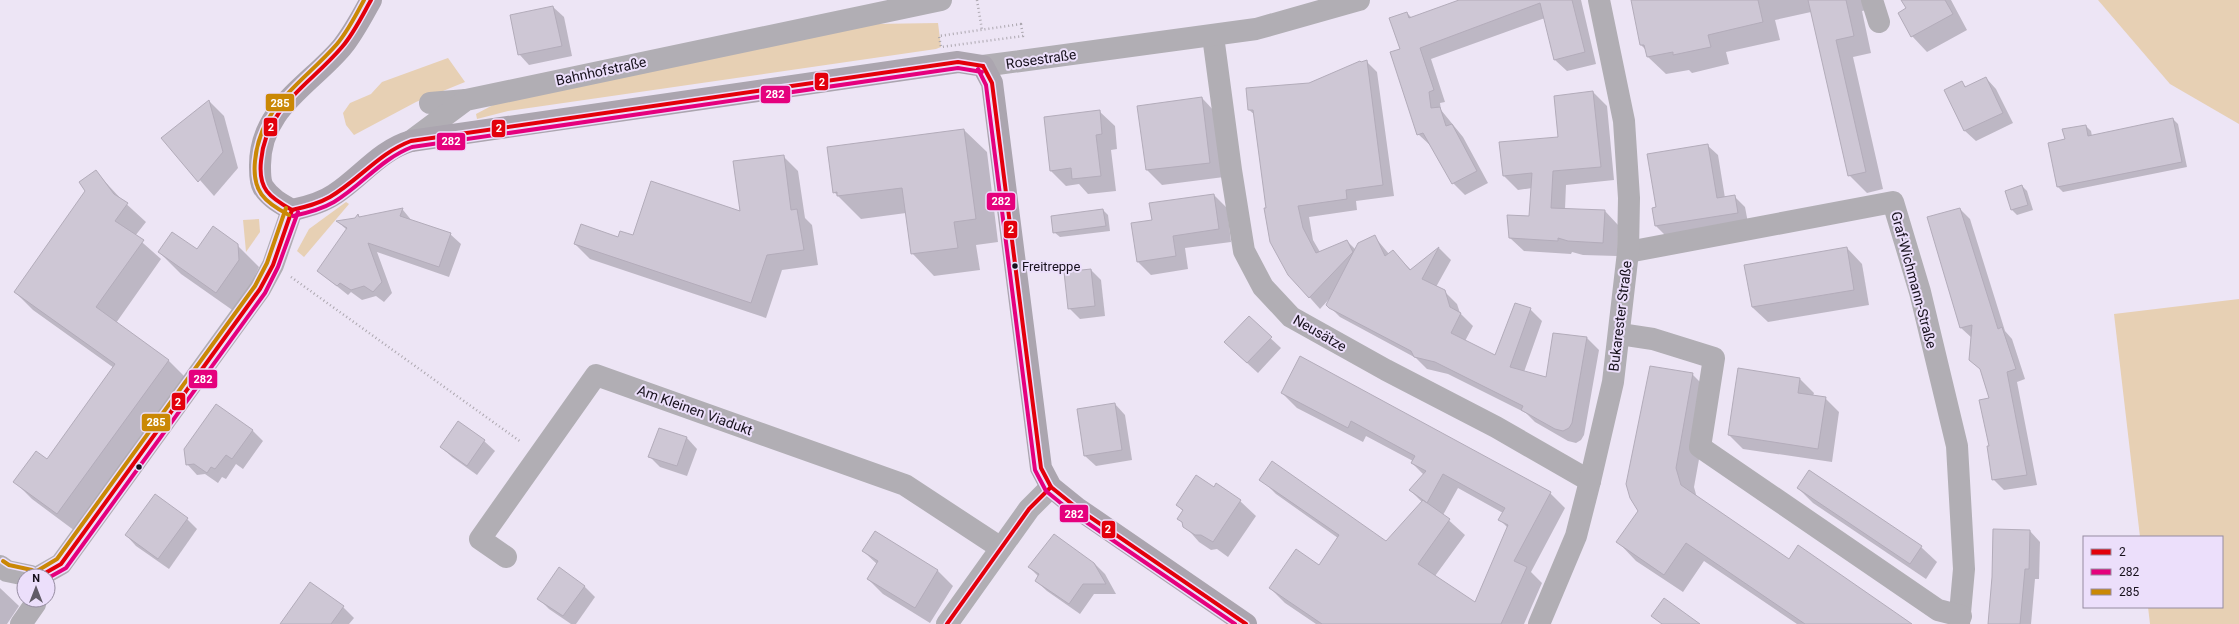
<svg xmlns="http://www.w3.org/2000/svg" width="2239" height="624" font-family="Roboto,sans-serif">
  <rect width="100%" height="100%" fill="#ede5f5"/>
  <g fill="#e7d0b4">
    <path d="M2098,0h141v124l-69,-40z"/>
    <path d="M938,23l3,24 -5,2 -428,62 -31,8 -1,-5 34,-18 363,-72z"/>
    <path d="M448,58l17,24 -49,20 -62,33 -8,-10 -3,-12 7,-10 21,-9 11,-12z"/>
    <path d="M346,202l3,2 -45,53 -7,-6 12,-22z"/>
    <path d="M259,219l1,13 -14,20 -3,-32z"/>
    <path d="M2239,299v325h-89l-2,-17h74v-70h-82l-26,-223z"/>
  </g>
  <g fill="#0003" fill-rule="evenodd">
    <path d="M1462,0h119l15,64 -29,7 -12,-11 -10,-42 -114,41 14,43 -5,1 1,7 22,27 25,46 -23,12 -12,-12 -22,-37 -13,-12 -17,-85 6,-36 5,5z"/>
    <path d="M1632,0h238l2,9 -10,2 9,42 -18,4 30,132 -16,4 -18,-18 -38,-163 -36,8 5,20 -54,12 3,12 -37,9 -3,-3 -23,4 -18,-17 -2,-7 -5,-5z"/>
    <path d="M1903,0h48l16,30 -40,22 -15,-16 -5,-27z"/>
    <path d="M553,7l11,10 8,39 -43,9 -10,-11z"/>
    <path d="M1366,61l11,11 17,124 -38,5 1,9 -48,7 4,23 7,12 27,-11 9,9 18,-14 15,18 3,-3 19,19 28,-22 12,12 -15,27 8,4 13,13 3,9 13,13 -8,15 30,16 35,-48 12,12 -18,51 23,6 40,-40 12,12 -15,85 -3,5 -5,3 -8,-2 -33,-19 -9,-9 -78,-39 -21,-5 -11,-11 -76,-41 -12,-12 2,-7 -10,11 -32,-36 -21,-65 -12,-93 -6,-5z"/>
    <path d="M1986,78l10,11 17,34 -37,18 -11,-10 -19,-41 16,-7 5,5z"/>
    <path d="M1593,92l14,14 7,74 -48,5 -1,24 40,2 13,14 -1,31 -34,-1 -11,-3 -1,2 -47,-3 -14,-13 20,-21 2,-29 -14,2 -14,-14 55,-38z"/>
    <path d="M1202,98l14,15 8,64 -62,8 -15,-15z"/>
    <path d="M209,101l15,15 14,52 -24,28 -51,-58z"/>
    <path d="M1099,111l16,15 2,23 -6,1 5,41 -28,3 -9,-10 -13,2 -15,-15z"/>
    <path d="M2173,119l5,5 9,43 -124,25 -5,-5 -9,-43 17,-4 20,-14 5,5 1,5z"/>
    <path d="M964,130l23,22 11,90 -22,3 4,25 -46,6 -22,-23 -6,-40 -45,6 -27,-27z"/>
    <path d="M1707,145l11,10 7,43 9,-2 11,11 3,16 -82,13 -10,-10 -3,-17 5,-1z"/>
    <path d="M783,156l15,15 7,47 7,7 6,40 -36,5 -16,48 -176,-59 -15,-15 59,-8 107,-24z"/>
    <path d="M96,172l26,28 24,22 -11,14 26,23 -45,64 52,37 18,18 -111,153 -43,-32 -17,-17 33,-22 66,-92 -81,-58 -18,-18 72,-101z"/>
    <path d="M2022,186l5,5 6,19 -16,5 -5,-5z"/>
    <path d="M1214,195l13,13 4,34 -46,6 3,21 -37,6 -13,-13 15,-41z"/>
    <path d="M1960,209l10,10 35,112 7,8 13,40 -8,3 20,103 -33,5 -11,-11 -3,-32v-48l-9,-29 -11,-11 2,-21 -11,-10 -32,-110z"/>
    <path d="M403,210l9,11 38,13 11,10 -12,33 -72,-25 15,41 -8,9 -8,-6 -14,4 -11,-8 -3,3 -30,-24 29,-41 -9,-8 17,-3 3,-4 2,3z"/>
    <path d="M1103,210l5,5 2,16 -50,6 -6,-5z"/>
    <path d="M237,245l22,22 -21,47 -57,-40 -22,-22z"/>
    <path d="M1847,248l15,16 7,41 -101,17 -16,-15z"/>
    <path d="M1091,270l10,10 4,36 -25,3 -11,-11z"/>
    <path d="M1249,318l32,30 -23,25 -22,-20z"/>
    <path d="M1692,374l19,19 -17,94 3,11 92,62 117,64h-109l-93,-63 -21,31 -47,-31 -18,-19 21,-31z"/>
    <path d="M1800,379l14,14 -1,3 12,2 14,14 -7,50 -89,-13 -14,-14z"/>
    <path d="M1282,393l268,100 15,15 -34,64 11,11 -18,41h-208l-31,-21 -15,-15 49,-22 19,-28 -62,-44 -15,-15 125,63 36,-40 -12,-12 14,-15 -12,-12 1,-2 -47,-25 -3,6 -66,-34zM1458,488l45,25 -3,7 8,8 -33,76 -40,-28 30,-41 -22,-20z"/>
    <path d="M1115,404l10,11 7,45 -36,6 -11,-10z"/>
    <path d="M659,429l28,9 10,11 -10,27 -27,-9 -10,-10z"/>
    <path d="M252,430l11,11 -20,28 -7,-5 -10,15 -4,-2 -4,6 -13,-9 -8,1 -10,-11z"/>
    <path d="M484,441l11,10 -18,24 -25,-18 -11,-10z"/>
    <path d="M1809,471l112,76 16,15 -11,17 -113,-76 -15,-15z"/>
    <path d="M1214,488l26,13 16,15 -28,41 -11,-8 -6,1 -12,-8 -21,-24 5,-7 -6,-6z"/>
    <path d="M187,519l10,10 -28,40 -33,-23 -10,-11z"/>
    <path d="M2030,531l10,11 -1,37h-4l-4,45h-42z"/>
    <path d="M875,532l63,39 15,15 -23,37 -47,-29 -15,-15 9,-15 -14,-13z"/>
    <path d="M1094,563l11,11 11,20h-22l-14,20 -33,-23 -11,-10 3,-4 -10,-10z"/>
    <path d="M310,584l33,23 11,11 -5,6h-64z"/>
    <path d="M584,586l11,11 -19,27h-5l-22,-15 -11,-11z"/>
    <path d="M0,588l19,18 -12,18h-7z"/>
  </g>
  <g fill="#cec7d5" stroke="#b3acba" fill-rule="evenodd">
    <path d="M1459,0h113l13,52 -31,8 -14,-57 -120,45 14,42 -5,2 2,16 9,-1 6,19 6,-2 25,47 -25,13 -29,-51 -6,2 -27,-83 10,-3 -11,-31 18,-6 2,6z"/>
    <path d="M1631,0h127l5,22 -55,13 3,12 -38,8v-3l-26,5 -3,-12h-4z"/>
    <path d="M1808,0h38l8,36 -18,4 30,132 -18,4z"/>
    <path d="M1901,0h44l8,14 -42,23 -13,-24 8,-5z"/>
    <path d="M553,6l9,40 -44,9 -8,-40z"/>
    <path d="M1367,60l16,125 -37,5 1,9 -49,7 5,22 13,25 31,-13 6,12 -44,46 -21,-23 -18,-33 -6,-34h2l-13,-98h-5l-2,-22 63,-5 51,-22 1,1z"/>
    <path d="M1986,77l17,36 -39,18 -20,-41 18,-9 3,6z"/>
    <path d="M1593,91l8,76 -48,4 -2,37 54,2 -2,33 -35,-2 -10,-3v3l-49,-3 -2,-23 22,1 3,-43 -29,3 -4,-34 59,-5 -4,-41z"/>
    <path d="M1202,97l8,66 -64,7 -9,-64z"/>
    <path d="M209,100l14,52 -25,30 -37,-44z"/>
    <path d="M1100,110l2,24 -6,1 5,41 -29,3 -1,-11 -21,3 -6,-54z"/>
    <path d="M2173,118l9,44 -125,25 -9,-44 17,-4 -3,-10 24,-4 2,11z"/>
    <path d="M964,129l12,90 -22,3 4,26 -47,6 -9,-66 -65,8v-4l-4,1 -6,-46z"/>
    <path d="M1708,144l9,54 18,-3 3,18 -83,13 -3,-18 4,-1 -9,-53z"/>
    <path d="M784,155l7,55 6,-1 7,41 -37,5 -16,48 -177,-59 7,-20 37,13 2,-6 13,4 18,-54 89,30 -7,-50z"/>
    <path d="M96,170l18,24 14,9 -13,18 29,19 -48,67 73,53 -112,154 -44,-32 23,-31 11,8 68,-95 -101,-72 71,-101 -6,-9z"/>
    <path d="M2022,185l6,20 -17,5 -6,-19z"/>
    <path d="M1214,194l5,35 -46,7 3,20 -39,6 -6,-39 21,-3 -3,-17z"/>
    <path d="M403,208l-3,8 51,17 -12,34 -71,-24 14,39 -9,10 -9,-6 -13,4 -11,-7 -3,3 -20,-15 30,-43 -11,-7 19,-3 3,-4 1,3z"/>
    <path d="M1960,208l38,121 4,-2 14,42 -9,3 20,103 -35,5 -5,-34h2l-10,-46 10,-2 -9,-29 -11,-9 3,-35 -12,3 -33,-111z"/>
    <path d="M1103,209l3,17 -53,7 -2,-17z"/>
    <path d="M213,226l25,18 1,16 -23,33 -58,-41 14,-20 25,17z"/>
    <path d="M1375,235l10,21 8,-6 17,20 29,-23 -17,32 23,11 5,17 11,6 -10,20 44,22 20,-52 16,5 -21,59 36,10 7,-44 34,4 -15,86 -3,5 -6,3 -8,-2 -34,-19 2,-4 -88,-44 -21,-5 -3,-6 -82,-43 -3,-3 32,-62z"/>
    <path d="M1847,247l7,43 -102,17 -8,-42z"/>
    <path d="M1091,269l4,37 -27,3 -4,-37z"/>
    <path d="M1249,316l23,21 -25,26 -23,-21z"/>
    <path d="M1300,356l251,136 -37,69 13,6 -26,57h-179l-53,-36 27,-39 23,16 20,-30 -80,-55 13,-19 114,80 37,-41 -14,-10 17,-19 -15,-8 4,-7 -64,-35 -3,7 -67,-35zM1443,474l62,34 -7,12 10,5 -33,77 -57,-38 32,-45 -27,-19 4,3z"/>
    <path d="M1650,366l43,7 -17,95 5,17 108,74 9,-14 114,79h-107l-119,-81 -22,32 -48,-33 22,-31 -8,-13 -4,-14z"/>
    <path d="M1738,368l62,10 -2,15 28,4 -8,52 -90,-14z"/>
    <path d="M1115,403l7,47 -38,6 -7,-47z"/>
    <path d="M216,404l37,26 -21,29 -6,-4 -11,14 -4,-2 -4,6 -13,-9 -8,1 -2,-16z"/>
    <path d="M458,421l27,19 -18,26 -27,-19z"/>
    <path d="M659,428l28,9 -10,29 -29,-9z"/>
    <path d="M1809,470l113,76 -12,18 -113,-76z"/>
    <path d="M1196,475l18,12 2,-4 25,17 -28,42 -12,-7h-6l-12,-8 -1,-5 -5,-3 6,-9 -7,-5z"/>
    <path d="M155,494l33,24 -30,41 -33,-24z"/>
    <path d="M1993,529l37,1 -1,39h-4l-5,55h-32l4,-47z"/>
    <path d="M875,531l63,39 -23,38 -48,-29 11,-18 -16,-10z"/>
    <path d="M1054,534l40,29 12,21h-23l-14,20 -34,-23 4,-7 -11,-7z"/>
    <path d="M559,567l26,19 -22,30 -26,-17z"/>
    <path d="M310,582l34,24 -13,18h-51z"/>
    <path d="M1664,598l36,26h-38l-11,-8z"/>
  </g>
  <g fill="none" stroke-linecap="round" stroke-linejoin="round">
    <g stroke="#aca7af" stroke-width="2.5" stroke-dasharray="1 3" stroke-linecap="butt">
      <path d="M977,0l5,30"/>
      <path d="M1021,24l2,12 -82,11 -2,-11z"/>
      <path d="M291,277l230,165"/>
    </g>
    <g stroke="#b1aeb4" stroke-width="22">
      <path d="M1872,0l7,22"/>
      <path d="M1213,36l18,134 13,81 19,36 28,30 95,53 110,57 94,54"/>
      <path d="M983,66l273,-37 103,-29"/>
      <path d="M430,103l36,-3"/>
      <path d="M411,141l55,-41 475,-100"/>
      <path d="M1628,252l265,-50 27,90 37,154 7,123 -5,55"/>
      <path d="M1620,334l33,5 61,19 -14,89 238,163 23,6"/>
      <path d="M506,557l-26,-18 116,-164 309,110 96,63"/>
      <path d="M0,566l7,5 24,5"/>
      <path d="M40,576l21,-12 199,-275 13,-24 19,-55"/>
      <path d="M21,624l14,-20 1,-4"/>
      <path d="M947,624l82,-115 22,-22"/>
      <path d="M1539,624l37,-88 14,-55 23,-99 15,-130 1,-54 -5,-77 -25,-121"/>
    </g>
    <path stroke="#aba5af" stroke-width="22" d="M371,0c-9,16 -17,32 -29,47 -32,38 -83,62 -82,120 0,6 0,15 3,20 7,11 18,17 29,23 15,-3 30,-7 43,-16 26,-17 45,-44 76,-53l547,-79 25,4 9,17 49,385 10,19 26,21 169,116"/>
    <defs>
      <g id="bus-1">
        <path d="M371,0c-9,16 -17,33 -29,47 -32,38 -76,59 -81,114 -3,28 8,36 31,49 13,-3 26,-6 38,-13 29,-17 49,-44 81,-56l547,-79 25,4"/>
        <path d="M983,66l9,17 49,385 10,19 26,21 169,116"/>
        <path d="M40,576l21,-12 199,-275 13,-24 19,-55"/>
        <path d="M947,624l82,-115 22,-22"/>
      </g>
      <g id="bus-2">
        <path d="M978,69l8,16 49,385 11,21 27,22 162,111"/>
        <path d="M293,216c14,-3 29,-7 41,-14 28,-17 47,-43 78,-55l546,-79 24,4"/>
        <path d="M48,578l18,-10 199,-275 13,-26 20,-55"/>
      </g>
      <g id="bus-3">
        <path d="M289,215c-25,-13 -37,-24 -34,-54 5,-56 48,-78 82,-117 11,-13 19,-29 27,-44"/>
        <path d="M3,561l6,4 23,5"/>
        <path d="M37,571l20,-12 198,-273 12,-23 19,-55"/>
      </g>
    </defs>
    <use href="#bus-1" stroke="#ecdffb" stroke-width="7"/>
    <use href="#bus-2" stroke="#ecdffb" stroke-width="7"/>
    <use href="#bus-3" stroke="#ecdffb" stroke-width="7"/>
    <use href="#bus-1" stroke="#e3000b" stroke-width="4"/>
    <use href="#bus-2" stroke="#e5007d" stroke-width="4"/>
    <use href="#bus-3" stroke="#ca8805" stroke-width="4"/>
  </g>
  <g fill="#16101b" stroke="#ecdffb" stroke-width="1.5">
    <circle cx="1015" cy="266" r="3.5"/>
    <circle cx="139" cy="467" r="3.5"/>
  </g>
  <g text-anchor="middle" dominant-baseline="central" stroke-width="4" stroke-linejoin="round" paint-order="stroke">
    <g font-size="13" fill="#16101b" stroke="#ecdffb" text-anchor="start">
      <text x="1022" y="266">Freitreppe</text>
    </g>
    <g font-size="14" fill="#16101b" stroke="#ecdffb">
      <text transform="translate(1041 59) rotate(-8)">Rosestraße</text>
      <text transform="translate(601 71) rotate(-12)">Bahnhofstraße</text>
      <text transform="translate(1914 280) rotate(75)">Graf-Wichmann-Straße</text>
      <text transform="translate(1620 316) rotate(-83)">Bukarester Straße</text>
      <text transform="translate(1320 333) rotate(30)">Neusätze</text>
      <text transform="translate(695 410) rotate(20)">Am Kleinen Viadukt</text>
    </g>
  </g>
  <g stroke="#ecdffb" stroke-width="1.5">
    <rect x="814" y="72" width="15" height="19" rx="4" fill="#e3000b"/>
    <rect x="760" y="85" width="31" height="19" rx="4" fill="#e5007d"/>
    <rect x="265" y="93" width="30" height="19" rx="4" fill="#ca8805"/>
    <rect x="263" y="117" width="15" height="20" rx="4" fill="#e3000b"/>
    <rect x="491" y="119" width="15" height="19" rx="4" fill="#e3000b"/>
    <rect x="436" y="132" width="30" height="19" rx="4" fill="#e5007d"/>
    <rect x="986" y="192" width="30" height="19" rx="4" fill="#e5007d"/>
    <rect x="1003" y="220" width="15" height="19" rx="4" fill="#e3000b"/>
    <rect x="188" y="369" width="30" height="20" rx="4" fill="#e5007d"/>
    <rect x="171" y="392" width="15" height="19" rx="4" fill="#e3000b"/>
    <rect x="141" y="413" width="30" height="19" rx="4" fill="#ca8805"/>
    <rect x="1059" y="504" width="30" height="19" rx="4" fill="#e5007d"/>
    <rect x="1101" y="520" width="15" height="19" rx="4" fill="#e3000b"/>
  </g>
  <g font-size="11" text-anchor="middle" font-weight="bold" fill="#fff">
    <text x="822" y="86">2</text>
    <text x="775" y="98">282</text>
    <text x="280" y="107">285</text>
    <text x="271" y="131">2</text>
    <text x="499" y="132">2</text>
    <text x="451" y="145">282</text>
    <text x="1001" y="205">282</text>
    <text x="1011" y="233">2</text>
    <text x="203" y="383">282</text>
    <text x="178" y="406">2</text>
    <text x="156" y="426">285</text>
    <text x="1074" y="518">282</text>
    <text x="1108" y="533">2</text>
  </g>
  <rect x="2083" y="536" width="140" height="72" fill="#ecdffb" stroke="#968ca1"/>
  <rect x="2091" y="549" width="20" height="6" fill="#e3000b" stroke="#968ca1"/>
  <text x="2119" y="556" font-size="12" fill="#16101b">2</text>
  <rect x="2091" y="569" width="20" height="6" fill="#e5007d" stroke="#968ca1"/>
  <text x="2119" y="576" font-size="12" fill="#16101b">282</text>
  <rect x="2091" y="589" width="20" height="6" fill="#ca8805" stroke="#968ca1"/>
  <text x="2119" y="596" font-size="12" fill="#16101b">285</text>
  <g transform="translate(36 588)"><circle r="19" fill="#ecdffb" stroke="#968ca1"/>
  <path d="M0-3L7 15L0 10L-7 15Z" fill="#615b67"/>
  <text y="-6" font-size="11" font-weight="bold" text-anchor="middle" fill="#16101b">N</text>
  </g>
</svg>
